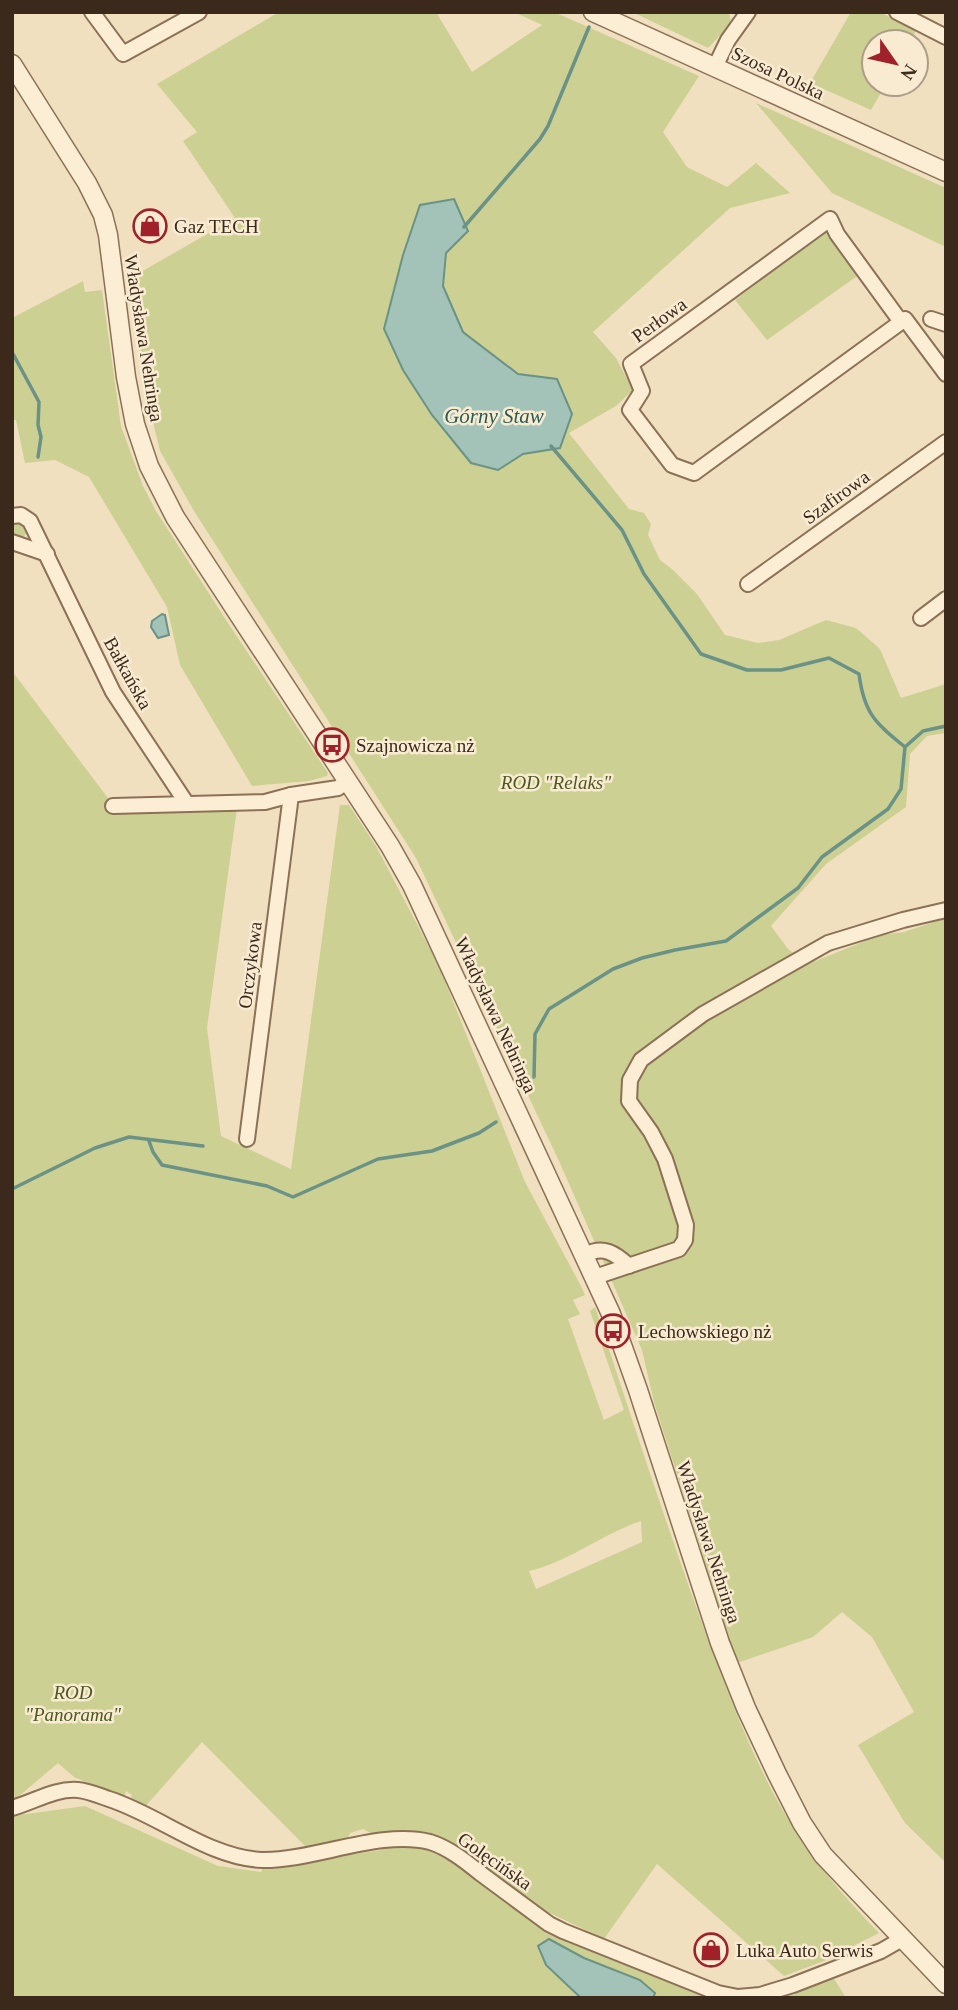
<svg xmlns="http://www.w3.org/2000/svg" width="958" height="2010" font-family="'Times New Roman',serif">
  <rect width="100%" height="100%" fill="#f1e0c0"/>
  <g fill="#ccd093" fill-rule="evenodd">
    <path d="M279,12h157l36,60 70,-47 -28,-13h40l145,64 -36,56 24,35 40,20 29,-24 34,30 -60,15 -137,124 23,26 17,32 -17,16 -47,27 60,76 15,4 7,11 -3,11 12,25 13,10 24,24 28,41 33,8 21,-3 47,-20 30,8 24,21 21,49 45,-14v49l-19,3 -17,18 -4,53 -80,57 -55,62 17,23 20,15 72,-29 24,-3 42,-14v945l-41,-40 -47,-78 56,-33 -42,-75 -30,-25 -29,25 -76,26 -83,-261 -12,-52 -83,-189 -143,-303 -222,-347 -34,-60 -15,-62 -18,-109 108,-62 -52,-77 14,-9 -40,-48z"/>
    <path d="M632,12h97l2,12 -23,24z"/>
    <path d="M851,12h29l36,19 -6,11h-36v42h12l-15,26 -61,-27z"/>
    <path d="M756,103l190,85v59l-114,-54z"/>
    <path d="M827,231l33,43 -93,66 -32,-40z"/>
    <path d="M83,281l2,11 17,-2 19,136 22,60 13,25 72,112 100,150 -1,3 -18,5 -57,5 -72,-121 -13,-58 -78,-130 -34,-17 -30,3 -9,-43h-4v-102z"/>
    <circle cx="19" cy="530" r="8"/>
    <path d="M12,671l99,131 126,6 -30,220 14,108 70,33 49,-364h9l27,41 63,120 86,216 56,104 4,9 -12,5 7,14 -12,5 36,101 20,-10 -34,-99 5,-4c35,106 69,211 107,316 28,75 56,154 102,221 22,32 48,61 75,89l-55,28 -40,15 -127,-112 -53,75 -54,-26 -5,14 30,16 134,55h-697v-182l73,-10 133,60 43,6 2,-4 118,-18 3,-15 -7,1 -14,-7 -13,4 -4,9 -38,7 -106,-107 -58,66 -9,-5 -4,-4 1,-4 -6,-4 -1,4 -4,2 -47,-20 -16,-14 -46,39zM641,1521l1,21 -106,47 -7,-18c40,-9 73,-37 112,-50z"/>
    <path d="M833,1977l13,21h-71z"/>
  </g>
  <g fill="#a3c3b8" stroke="#6a9286" stroke-width="2">
    <path d="M454,199l14,32 -22,22 -3,33 20,46 55,42 39,5 15,35 -12,34 -37,6 -25,16 -27,-7 -39,-48 -29,-45 -19,-41 19,-74 17,-50z"/>
    <path d="M162,614l3,1 4,20 -11,3 -7,-11 1,-6z"/>
    <path d="M549,1939l35,19 56,22 15,13 -2,5h-72l-35,-33 -8,-19z"/>
  </g>
  <g fill="none" stroke-linecap="round" stroke-linejoin="round">
    <g stroke="#6a9286" stroke-width="3.5">
      <path d="M464,227l76,-88 8,-13 41,-99"/>
      <path d="M12,352l27,50 -1,23 3,12 -3,20"/>
      <path d="M551,446l71,84 22,44 57,80 46,16h34l48,-12 30,16c5,39 16,49 46,73"/>
      <path d="M534,1077l1,-43 14,-25 64,-40 29,-11 33,-8 51,-9 72,-53 24,-31 66,-48 13,-20 4,-42 18,-16 23,-5"/>
      <path d="M149,1141l4,11 9,13 105,21 26,11 85,-38 54,-8 47,-18 17,-11"/>
      <path d="M12,1189l83,-41 34,-11 74,9"/>
    </g>
    <defs>
      <g id="minor">
        <path d="M92,12l31,42 76,-42"/>
        <path d="M897,12l49,25"/>
        <path d="M715,67l13,-27 20,-28"/>
        <path d="M931,319l15,5"/>
        <path d="M901,322l-207,151 -22,-8 -42,-55 12,-19 -11,-27 199,-145 7,15 64,88 4,-3 41,55"/>
        <path d="M12,516l9,-1 9,6 83,171 74,112"/>
        <path d="M12,542l35,12"/>
        <path d="M748,584l198,-142"/>
        <path d="M921,618l25,-19"/>
        <path d="M113,806l152,-4 26,-7 47,-7 9,-7"/>
        <path d="M247,1139l44,-344"/>
        <path d="M585,1255c18,-10 30,-2 44,11"/>
        <path d="M595,1277l84,-28 6,-9 1,-15 -21,-66 -14,-27 -22,-31 1,-21 11,-20 62,-46 125,-71 75,-23 43,-10"/>
        <path d="M12,1808c22,-6 43,-20 66,-18 11,1 22,6 31,9 50,16 100,59 153,61 52,1 118,-31 168,-18 19,6 35,19 50,31 23,17 46,34 69,51l14,7 155,62 20,4 22,-2 33,-10 88,-34 21,-12"/>
      </g>
      <g id="tertiary">
        <path d="M593,12l353,160"/>
        <path d="M12,64l75,119 16,32 5,20 18,142 9,47 14,42 26,51 215,329 22,39 199,429 27,76 82,253 26,65 31,66 25,49 21,32 123,129"/>
      </g>
    </defs>
    <use href="#minor" stroke="#8c7156" stroke-width="18"/>
    <use href="#tertiary" stroke="#8c7156" stroke-width="21"/>
    <use href="#minor" stroke="#fbeed4" stroke-width="14"/>
    <use href="#tertiary" stroke="#fbeed4" stroke-width="18"/>
  </g>
  <defs>
    <symbol id="shop-ring" viewBox="-11 -11 22 22"><circle r="9.5" fill="#f8ebd1" stroke="#a02129" stroke-width="1.5"/><path d="M-5-2.5h2.3a2.7 3.5 0 0 1 5.4 0H5L5.5 6h-11ZM-1.5-2.5h3a1.5 2.3 0 0 0-3 0Z" fill="#a02129"/></symbol>
    <symbol id="bus-ring" viewBox="-11 -11 22 22"><circle r="9.5" fill="#f8ebd1" stroke="#a02129" stroke-width="1.5"/><path d="M-5-6H5V4H4V6H2V4H-2V6H-4V4H-5ZM-3.5-4V0h7V-4ZM-3.5 1.2v1.5H-2V1.2ZM2 1.2v1.5H3.5V1.2Z" fill="#a02129"/></symbol>
  </defs>
  <g fill-rule="evenodd">
    <use href="#shop-ring" x="131" y="207" width="38" height="38"/>
    <use href="#bus-ring" x="313" y="726" width="38" height="38"/>
    <use href="#bus-ring" x="594" y="1312" width="38" height="38"/>
    <use href="#shop-ring" x="692" y="1931" width="38" height="38"/>
  </g>
  <g text-anchor="middle" dominant-baseline="central" stroke-width="5" stroke-linejoin="round" paint-order="stroke">
    <g font-size="19" fill="#3b291c" stroke="#f8ebd1">
      <text transform="translate(778 73) rotate(25)">Szosa Polska</text>
      <text transform="translate(659 320) rotate(-36)">Perłowa</text>
      <text transform="translate(144 338) rotate(81)">Władysława Nehringa</text>
      <text transform="translate(836 497) rotate(-36)">Szafirowa</text>
      <text transform="translate(128 673) rotate(61)">Bałkańska</text>
      <text transform="translate(250 965) rotate(-83)">Orczykowa</text>
      <text transform="translate(496 1015) rotate(65)">Władysława Nehringa</text>
      <text transform="translate(709 1542) rotate(72)">Władysława Nehringa</text>
      <text transform="translate(495 1861) rotate(35)">Golęcińska</text>
    </g>
    <g font-size="19" fill="#3b291c" stroke="#f8ebd1" text-anchor="start">
      <text x="174" y="226">Gaz TECH</text>
      <text x="356" y="745">Szajnowicza nż</text>
      <text x="638" y="1331">Lechowskiego nż</text>
      <text x="736" y="1950">Luka Auto Serwis</text>
    </g>
    <g font-size="19" font-style="italic" fill="#4d5921" stroke="#f8ebd1">
      <text x="556" y="782">ROD "Relaks"</text>
      <text x="73" y="1692">ROD<tspan x="73" dy="22">"Panorama"</tspan></text>
    </g>
    <g font-size="21" font-style="italic" fill="#2a5c56" stroke="#f8ebd1">
      <text x="494" y="416">Górny Staw</text>
    </g>
  </g>
  <rect width="958" height="2010" fill="none" stroke="#3b291c" stroke-width="28"/>
  <g transform="translate(895 63) rotate(124)"><circle r="33" fill="#f8ebd1" stroke="#ac9d89" stroke-width="2"/>
  <path d="M0-5L12 26L0 18L-12 26Z" fill="#a02129"/>
  <text y="-10" font-size="19" font-weight="bold" text-anchor="middle" fill="#3b291c">N</text>
  </g>
</svg>
